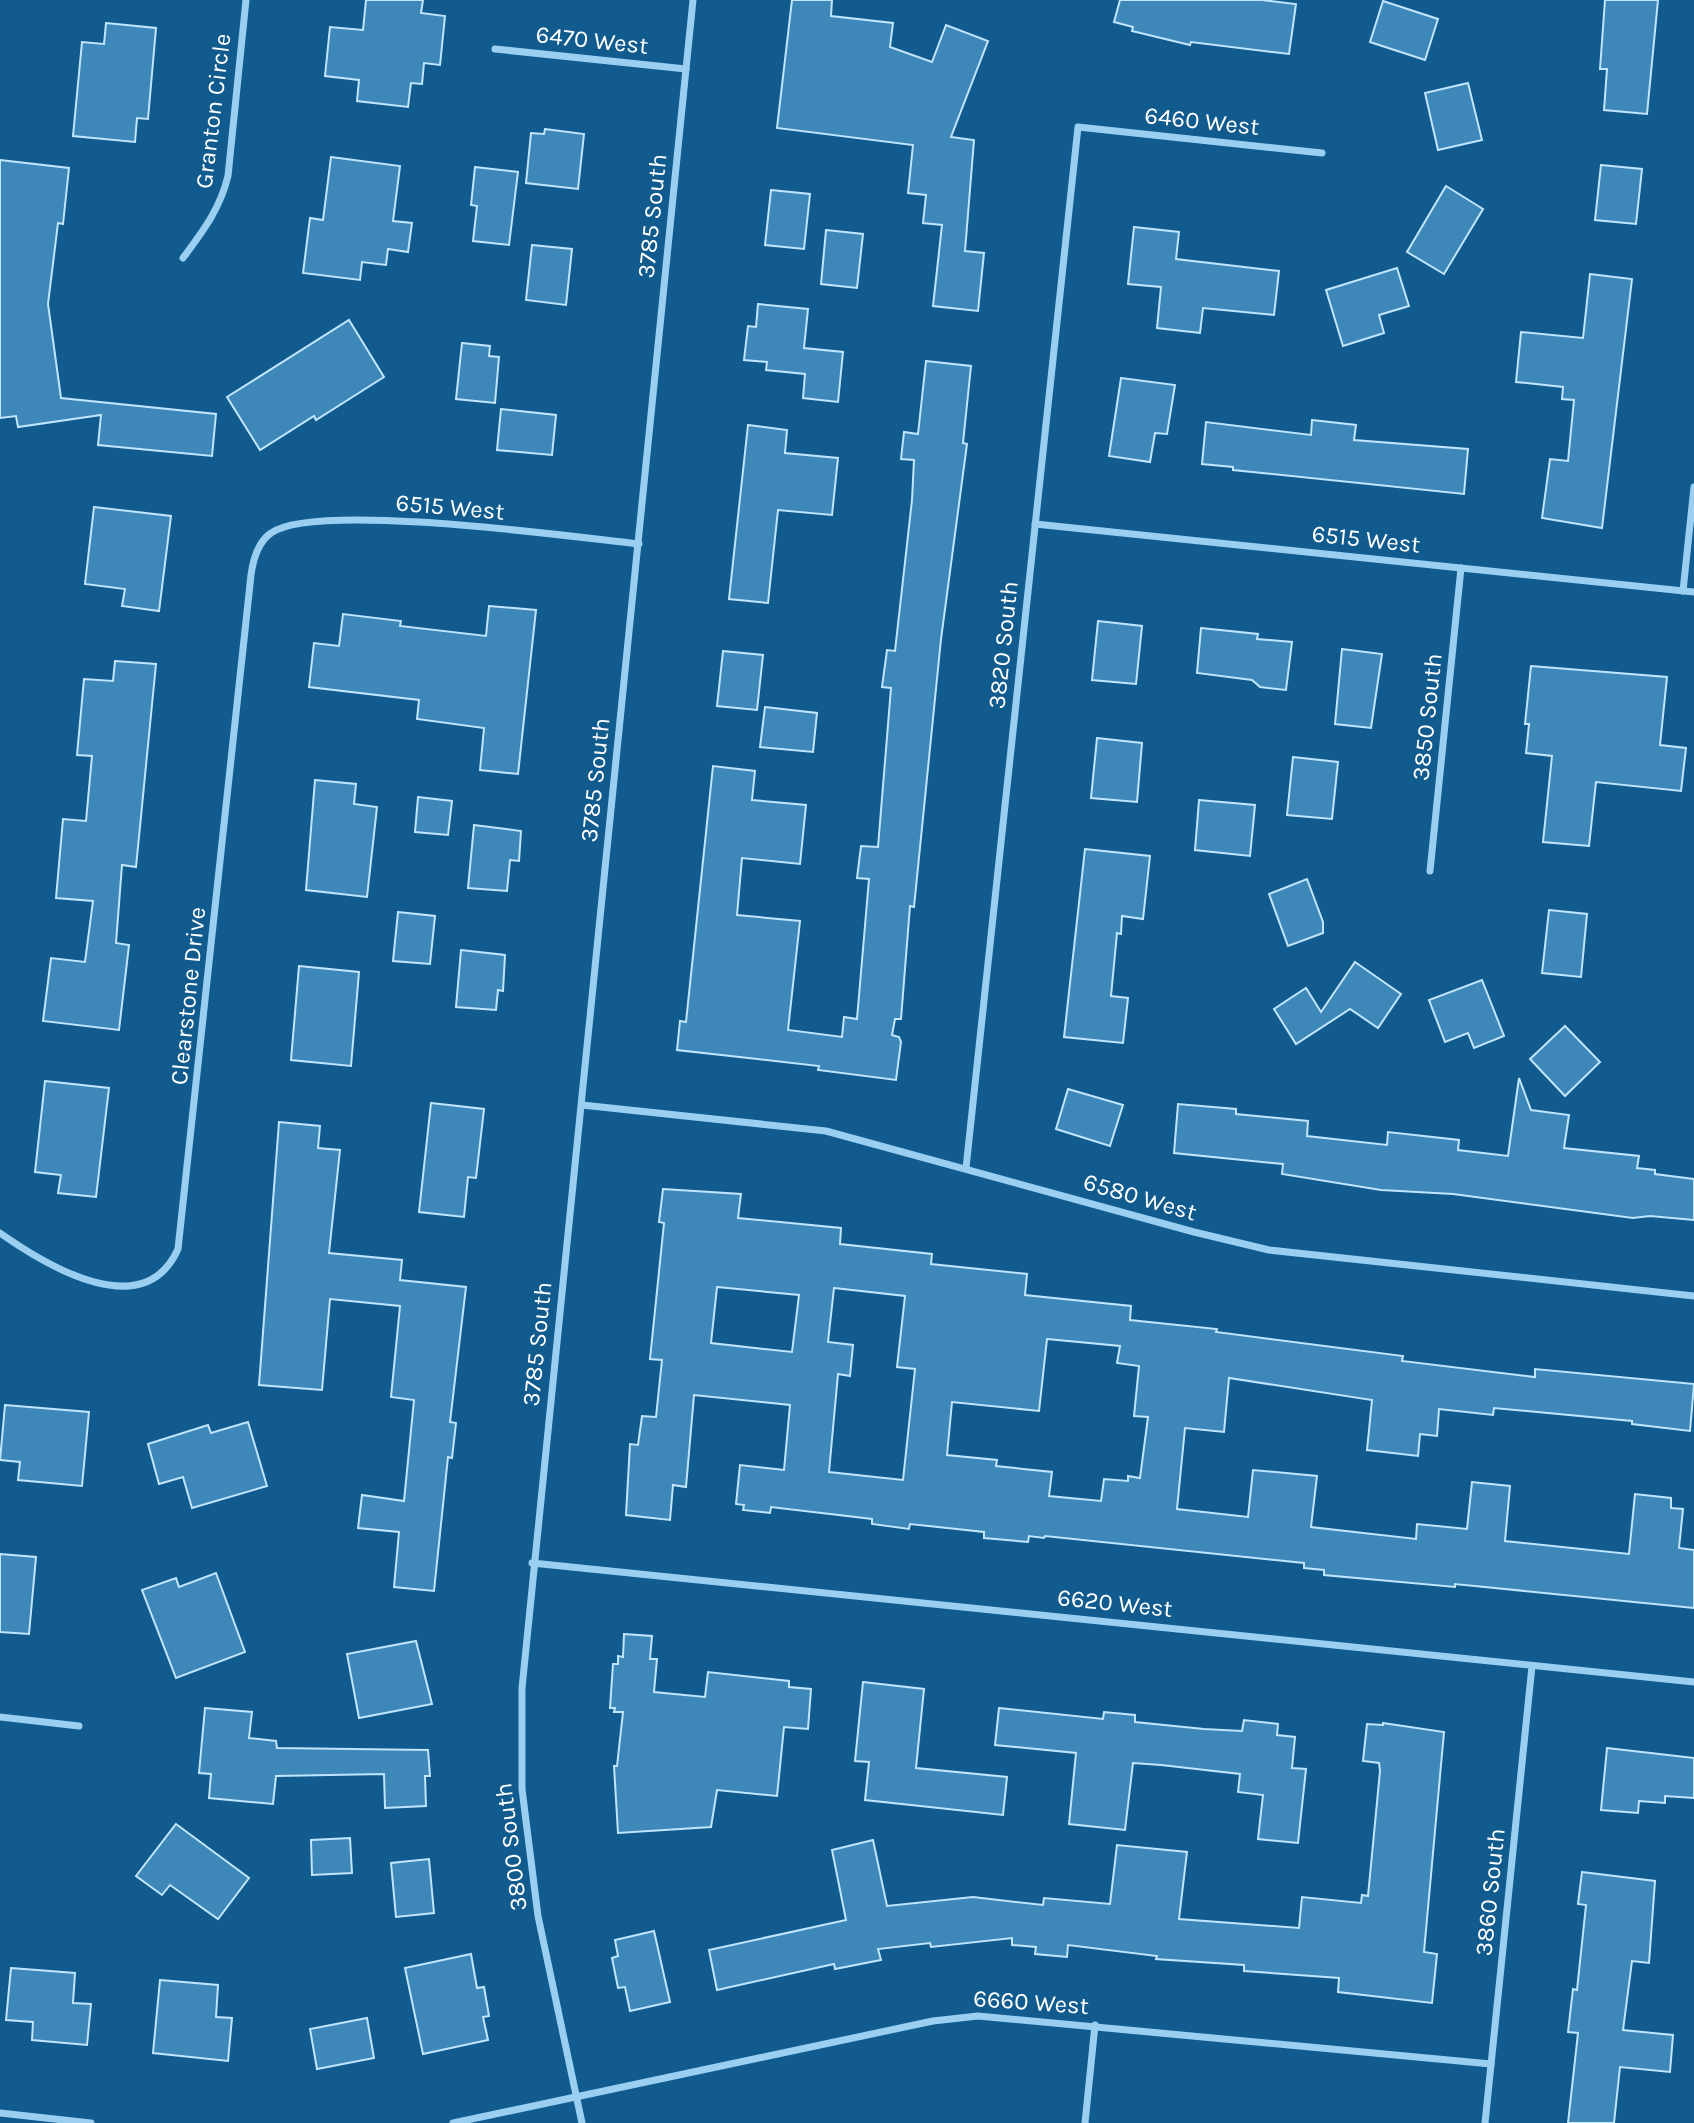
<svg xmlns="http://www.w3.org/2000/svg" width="1694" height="2123" font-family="Karla,sans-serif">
  <rect width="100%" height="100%" fill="#115b8e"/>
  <g fill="#3e87b9" stroke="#c1e5fd" stroke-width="2" fill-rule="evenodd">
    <path d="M366,0h57l-2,13 24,3 -5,49 -16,-2 -2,21 -11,-1 -3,24 -51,-6 2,-21 -34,-4 5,-49 33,3z"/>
    <path d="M792,0h40l-1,16 62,7 -3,24 42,15 14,-37 42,16 -37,96 23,3 -9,111 19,2 -6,58 -45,-5 9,-81 -19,-2 3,-28 -18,-2 5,-48 -136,-17z"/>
    <path d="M1120,0h142l34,4 -7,50 -98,-12 -1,3 -58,-14 1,-4 -19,-5z"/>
    <path d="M1605,0h53l-11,114 -43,-4 3,-41h-7z"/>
    <path d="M1383,1l55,18 -13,41 -55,-18z"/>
    <path d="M106,23l50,5 -8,91 -11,-1 -2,24 -62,-6 9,-94 22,2z"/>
    <path d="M1468,83l14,57 -44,10 -13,-57z"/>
    <path d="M545,129l39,5 -6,55 -52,-6 5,-50 13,1z"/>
    <path d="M331,157l69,9 -7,55 19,2 -4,29 -20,-3 -2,16 -24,-3 -2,18 -57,-7 7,-55 13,2z"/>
    <path d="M0,160l69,8 -6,56 -5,-1 -10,81 13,94 155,16 -4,42 -114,-11 3,-30 -83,12 -2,-11 -16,2z"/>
    <path d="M1601,165l41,4 -6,55 -41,-4z"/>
    <path d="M475,167l43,5 -9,73 -36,-4 4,-35 -6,-1z"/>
    <path d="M1446,186l37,23 -39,65 -37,-22z"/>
    <path d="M771,190l39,4 -6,55 -39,-4z"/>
    <path d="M1134,227l45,5 -3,27 103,12 -5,44 -71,-7 -3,25 -43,-5 4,-41 -33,-3z"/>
    <path d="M826,230l37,4 -6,54 -36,-4z"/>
    <path d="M532,245l40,4 -6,56 -40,-5z"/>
    <path d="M1397,268l12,38 -30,9 5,18 -41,13 -17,-56z"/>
    <path d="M1590,274l42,5 -30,249 -60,-10 8,-59 18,2 6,-61 -12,-1 1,-12 -47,-5 5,-50 62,6z"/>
    <path d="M758,304l50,5 -4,39 39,4 -5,50 -35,-4 2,-24 -39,-4 1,-8 -23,-2 4,-34 8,1z"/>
    <path d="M349,320l35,57 -68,43 -2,-4 -54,34 -33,-53z"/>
    <path d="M462,343l28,3 -1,10 10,1 -4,46 -39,-4z"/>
    <path d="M926,361l45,5 -8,77 4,1 -26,195 -27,268 -4,-1 -9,113h-6l-3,16 7,2 2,5 -5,38 -78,-10 1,-4 -142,-16 3,-29 6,1 27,-256 42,5 -3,29 54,5 -6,59 -58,-6 -5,57 63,6 -12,109 54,7 2,-20 13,2 12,-140 -12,-1 4,-32 17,1 13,-159 -9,-1 5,-37 8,1 17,-151 2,-40 -13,-1 3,-27 14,2z"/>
    <path d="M1121,378l54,7 -8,49 -12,-1 -5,29 -41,-6z"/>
    <path d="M501,409l55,6 -4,40 -55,-5z"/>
    <path d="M1312,420l44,5 -2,15 114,9 -4,45 -231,-24v-3l-31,-3 4,-42 105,13z"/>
    <path d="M748,425l39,5 -2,23 53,5 -6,57 -54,-5 -10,93 -39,-4z"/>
    <path d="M94,507l77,9 -12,95 -37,-5 3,-17 -40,-5z"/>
    <path d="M489,606l47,4 -18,164 -38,-4 4,-42 -67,-9 2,-19 -110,-13 5,-44 25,3 4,-32 58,7 -1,5 86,10z"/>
    <path d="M1098,621l44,5 -6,58 -44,-4z"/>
    <path d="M1201,628l57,6 -1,5 35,3 -6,48 -26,-3 -8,-7 -55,-7z"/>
    <path d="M1342,649l40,5 -11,74 -36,-4z"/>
    <path d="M723,651l40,4 -6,55 -40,-4z"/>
    <path d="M115,661l41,3 -20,203 -14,-2 -6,78 13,2 -10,85 -76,-9 8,-63 34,4 8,-61 -37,-3 7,-79 23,2 6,-65 -15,-1 7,-76 29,2z"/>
    <path d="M1531,666l136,11 -7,68 26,3 -5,43 -85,-9 -7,64 -46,-4 9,-86 -26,-3 3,-29h-4z"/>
    <path d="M765,707l52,6 -4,39 -53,-5z"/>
    <path d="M1097,738l45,5 -5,59 -46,-4z"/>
    <path d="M1293,757l45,5 -6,57 -45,-4z"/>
    <path d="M315,780l41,4 -2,20 23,3 -10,90 -61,-7z"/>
    <path d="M418,797l34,4 -4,34 -33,-3z"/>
    <path d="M1199,800l56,5 -5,51 -55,-6z"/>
    <path d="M474,825l47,6 -2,30 -9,-1 -3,31 -39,-3z"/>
    <path d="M1085,849l65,7 -7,63 -21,-3 -1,18 -4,-1 -6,63 17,2 -5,45 -59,-6z"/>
    <path d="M1307,879l16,43v11l-35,13 -19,-52z"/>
    <path d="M1549,910l38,4 -6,63 -39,-4z"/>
    <path d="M398,912l37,4 -5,48 -37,-3z"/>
    <path d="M461,950l44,5 -2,36 -5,-1 -2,20 -40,-3z"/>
    <path d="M1355,962l46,32 -23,34 -28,-19 -54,35 -22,-35 32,-21 15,24z"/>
    <path d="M299,966l60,6 -8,94 -60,-6z"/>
    <path d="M1482,980l22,56 -30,12 -6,-15 -23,9 -16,-42z"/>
    <path d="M1565,1026l35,36 -35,34 -35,-37z"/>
    <path d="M1519,1078l12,32 38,5 -5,33 75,8 -2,12 18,2v4l39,5v41l-44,-4 -17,2 -180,-24 -72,-4 -99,-16 1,-10 -109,-11 4,-49 58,5v5l72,7 -1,15 80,9 1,-13 71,8 -1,10 50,6z"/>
    <path d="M45,1081l64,7 -13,109 -38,-4 3,-18 -26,-3z"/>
    <path d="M1068,1089l55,16 -13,41 -54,-17z"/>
    <path d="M431,1103l53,6 -8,69 -8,-1 -4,40 -45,-5z"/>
    <path d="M279,1122l41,4 -2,22 22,2 -11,103 73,7 -2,20 66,7 -16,135 6,1 -4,35 -4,-1 -14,134 -40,-4 5,-55 -41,-4 4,-33 42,6 10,-101 -23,-3 9,-91 -70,-7 -8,91 -63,-5z"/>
    <path d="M663,1189l78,5 -3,24 103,10 -1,16 92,10 -1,10 96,10 -2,21 106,11 -1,14 87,9 -1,3 187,24 -1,5 133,16v-8l159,15 -4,47 -58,-7v-3l-138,-13 -1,7 -54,-6 -2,27 -17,-2 -2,22 -51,-6 5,-50 -143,-22 -5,54 -39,-4 -8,81 71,8 5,-47 64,6 -6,51 105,12 1,-15 50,5 5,-47 38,4 -5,55 124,13 6,-60 36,4v10l12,1 -4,39 15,2v58l-239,-24v3l-131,-12v-5l-20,-2v-5l-259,-27 -1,2 -15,-2 -1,6 -44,-4v-6l-74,-8 -1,5 -37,-5v-5l-101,-12 -1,6 -27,-3 1,-5 -8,-1 4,-39 44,5 6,-65 -96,-10 -8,92 -13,-2 -3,35 -44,-5 4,-71 8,1 4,-29 14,1 6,-57 -12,-1 14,-136 -5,-1zM717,1287l82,8 -7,57 -81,-9zM834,1288l71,8 -8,71 18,2 -12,111 -74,-8 9,-98 12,2 3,-31 -25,-3zM1047,1339l73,7 -3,17 22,3 -5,50 14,1 -8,61 -12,-2v5l-24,-2 -3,22 -52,-5 3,-24 -56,-6 1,-6 -50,-5 5,-53 87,9z"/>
    <path d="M5,1405l84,7 -7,74 -64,-6 2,-18 -20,-2z"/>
    <path d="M248,1422l19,64 -75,22 -9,-31 -24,7 -11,-40 60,-19 3,8z"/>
    <path d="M0,1554l36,3 -7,77 -29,-2z"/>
    <path d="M216,1573l29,79 -69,26 -34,-88 34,-12 3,9z"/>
    <path d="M624,1634l28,2 -2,23h7l-3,33 51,5 3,-25 81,9v6l22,2 -3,40 -24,-2 -7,69 -60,-6 -6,37 -93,6 -4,-67h3l6,-54h-9l1,-4h-5l3,-44h5v-8l5,1z"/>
    <path d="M416,1641l16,63 -73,14 -12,-64z"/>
    <path d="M863,1682l61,7 -8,79 91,9 -4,38 -138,-15 4,-38 -14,-1z"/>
    <path d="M205,1708l47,4 -3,26 27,3 1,7 151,2 2,26h-5l1,30 -41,2 -1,-34 -108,2 -3,28 -64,-6 2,-24 -12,-1z"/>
    <path d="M999,1708l104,11 1,-7 31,3v7l69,7 38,2 2,-11 34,4 -1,11 18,2 -3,31 14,1 -8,74 -40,-4 5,-44 -25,-3 2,-18 -79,-9 -28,-2 -8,67 -56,-6 7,-71 -81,-8z"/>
    <path d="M1383,1723l61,9 -20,220 13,2 -5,49 -94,-11 1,-14 -95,-7v-6l-88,-6 1,-3 -89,-11 -1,12 -32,-3 1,-7 -24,-2v-7l-81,9 -1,-4 -52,6 3,11 -46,9 -1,-5 -117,26 -8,-40 137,-30 -14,-70 41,-10 14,66 86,-9 70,8 1,-7 66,6 7,-59 70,7 -8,67 120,9 3,-31 59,6 1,-8 6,1 12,-125 -1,-8 -16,-2 4,-37 16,1z"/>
    <path d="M1607,1748l87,10v40l-29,-2v7l-26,-2 -1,12 -37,-3z"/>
    <path d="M176,1824l73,54 -31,41 -48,-34 -8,10 -26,-19z"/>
    <path d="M350,1838l2,35 -40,2 -1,-35z"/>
    <path d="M429,1859l5,54 -38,4 -5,-54z"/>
    <path d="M1582,1872l73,9 -6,82 -17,-2 -9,69 50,5 -3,37 -50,-5 -6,56h-46l10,-90 -10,-1 5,-43 4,1 9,-85 -8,-1z"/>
    <path d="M654,1931l16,71 -40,9 -5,-24 -7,1 -6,-30 6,-2 -3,-16z"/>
    <path d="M471,1954l6,34 7,-1 5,29 -6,1 5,23 -65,14 -18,-86z"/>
    <path d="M11,1968l64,5 -2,30 18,1 -4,41 -55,-5 1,-18 -27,-2z"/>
    <path d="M160,1980l58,5 -2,32 16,1 -4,43 -75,-8z"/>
    <path d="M367,2018l7,40 -57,11 -7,-40z"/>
  </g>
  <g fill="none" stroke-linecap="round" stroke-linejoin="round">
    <g stroke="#9acff2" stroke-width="7">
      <path d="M495,49l191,20"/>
      <path d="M183,258c20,-27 37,-49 45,-82l18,-176"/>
      <path d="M1035,524l659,68"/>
      <path d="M1683,591l11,-104"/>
      <path d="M1430,871l31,-303"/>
      <path d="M582,1105l244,26 368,101 75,18 425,46"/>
      <path d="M966,1168l112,-1041 244,26"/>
      <path d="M0,1233c47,33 144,92 178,16l73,-674c2,-15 7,-33 20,-42 44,-32 303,4 368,11"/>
      <path d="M532,1563l1162,119"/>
      <path d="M0,1717l79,9"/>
      <path d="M0,2113l91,10"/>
      <path d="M453,2123l480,-102 45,-5 513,48"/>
      <path d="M582,2123l-44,-207 -16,-127v-101l171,-1688"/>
      <path d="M1085,2123l10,-98"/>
      <path d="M1485,2123l47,-457"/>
    </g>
  </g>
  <g text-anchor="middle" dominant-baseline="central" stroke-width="6" stroke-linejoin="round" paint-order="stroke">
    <g font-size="24" fill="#fff" stroke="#115b8e">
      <text transform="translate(592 40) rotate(6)">6470 West</text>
      <text transform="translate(213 111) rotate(-83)">Granton Circle</text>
      <text transform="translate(1202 121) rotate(6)">6460 West</text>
      <text transform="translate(652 216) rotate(-84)">3785 South</text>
      <text transform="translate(450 507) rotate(5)">6515 West</text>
      <text transform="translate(1366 539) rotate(6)">6515 West</text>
      <text transform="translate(1003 645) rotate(-84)">3820 South</text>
      <text transform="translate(1427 717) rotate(-84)">3850 South</text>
      <text transform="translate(595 780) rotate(-84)">3785 South</text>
      <text transform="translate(188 996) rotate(-84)">Clearstone Drive</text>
      <text transform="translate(1140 1197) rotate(16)">6580 West</text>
      <text transform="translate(537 1344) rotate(-84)">3785 South</text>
      <text transform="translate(1115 1603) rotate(6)">6620 West</text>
      <text transform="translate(511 1847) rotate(-97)">3800 South</text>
      <text transform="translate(1490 1892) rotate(-84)">3860 South</text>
      <text transform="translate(1031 2002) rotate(4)">6660 West</text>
    </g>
  </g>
</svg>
